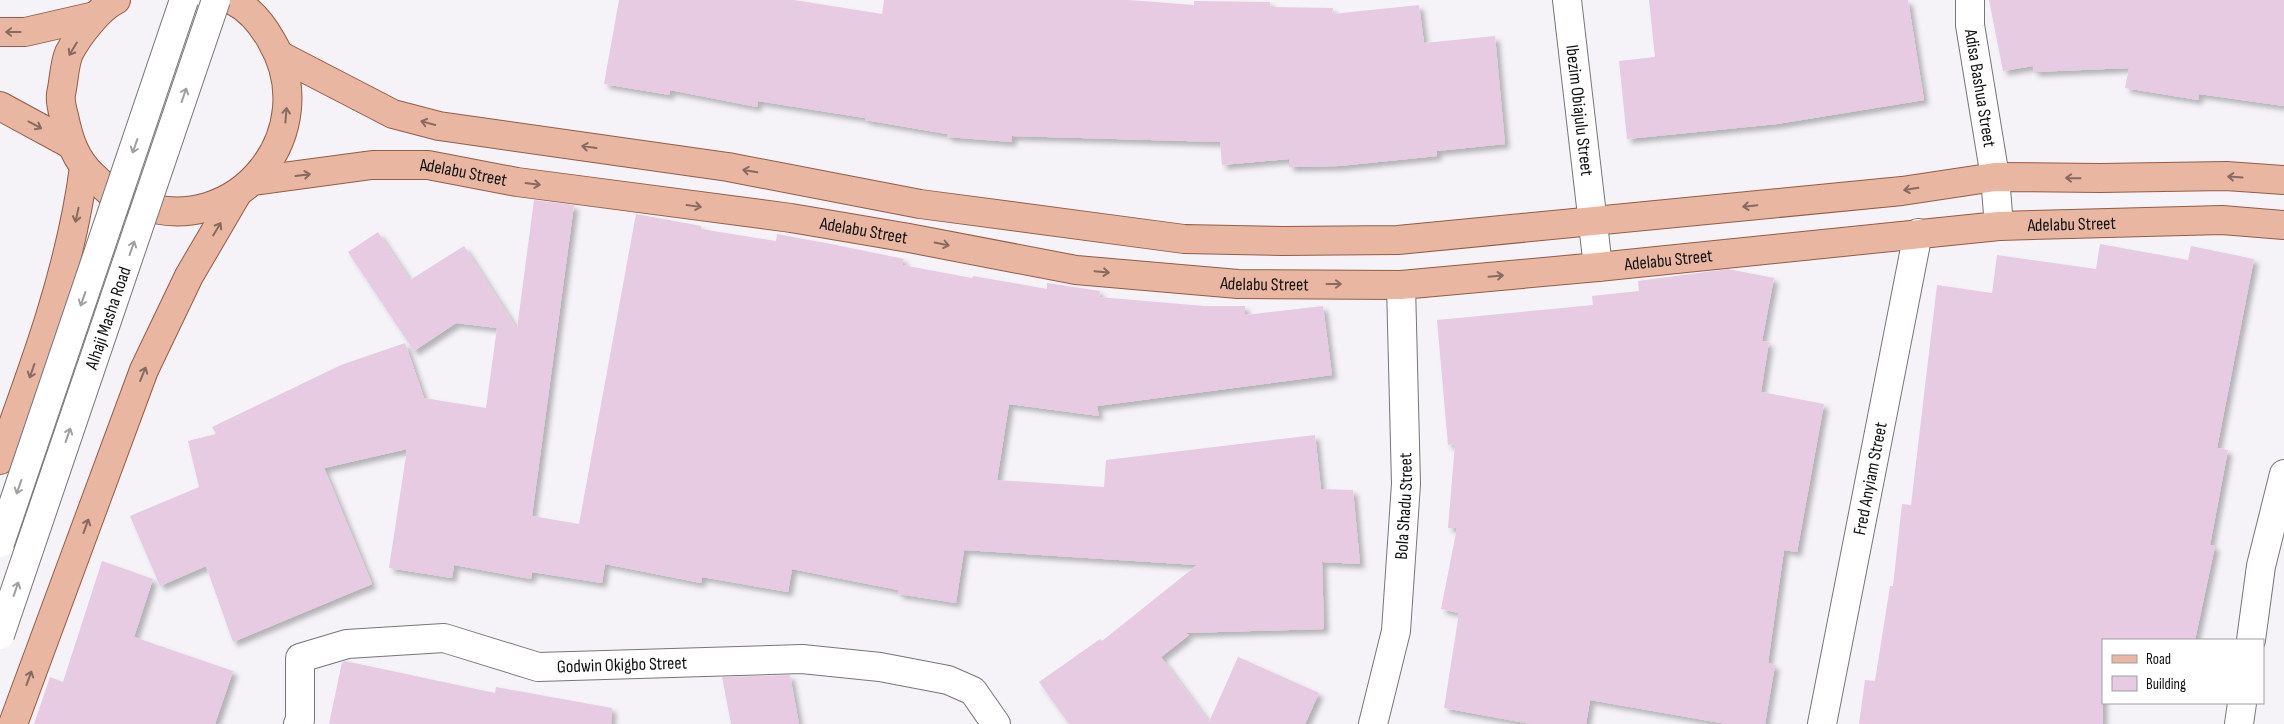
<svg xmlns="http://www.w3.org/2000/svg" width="2284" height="724" font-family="'Sofia Sans Condensed',sans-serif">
  <defs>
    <filter id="shadow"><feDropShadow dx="4.5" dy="4.5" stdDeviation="2.5" flood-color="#0004"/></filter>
  </defs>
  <rect width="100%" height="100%" fill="#f5f3f7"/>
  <g fill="#e6cbe3" filter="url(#shadow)">
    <path d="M619,0h175l88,14 2,-14h245l65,5v-4l76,1v5l63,1 -1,6 87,-9 5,38 71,-7 10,108 -68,7v5l-98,10 -50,1v-8l-67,6 -2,-23 -208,-6v6l-65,-5v-3l-82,-14v-2l-107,-17 -1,6 -87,-17v5l-66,-11z"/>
    <path d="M1649,0h259l16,100 -147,24 -150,15 -8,-78 36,-4z"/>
    <path d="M1989,0h295v106l-85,-12 -1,6 -73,-12 4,-20 -95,4 -1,-6 -30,5z"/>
    <path d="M534,200l40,5 -42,311 47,8 57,-310 65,12v3l75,12 1,-7 54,10 73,15 -2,6 70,13 1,-2 74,13v-6l53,8 -1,6 105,9h41v9l78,-9 9,69 -235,31 2,10 -90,-12 -12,76 107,7 2,-27 209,-25 6,54 32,1 7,74 -38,-2 2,67 -139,4 4,2 -28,22 48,65 29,-65 81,36 -14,31h-236l-30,-42 61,-43 2,2 95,-76 -233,-15 -8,53 -58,-9v-4l-106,-21 -4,23 -86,-15 -1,6 -96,-19 -3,19 -70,-11 -1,7 -77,-14 -2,13 -63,-10 18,-119 -83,19 48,116 -139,58 -27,-76 -46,20 -30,-70 69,-29 -11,-46 28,-7 -4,-7 129,-62 64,-22 19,55 62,10 11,-80 -41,-5 -42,28 -66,-99 30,-20 32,48 54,-34 53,83z"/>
    <path d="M2100,244l88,16 3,-14 63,13 -37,189 11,2 -18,95 5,1 -20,94h-92v84h-244l6,-44 10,1 15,-95h3l9,-82 9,1 26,-220 55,8 5,-38 99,14z"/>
    <path d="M1728,269l46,9 -12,63 7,1 -8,50 63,12 -27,148 -13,-2 -16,113 7,2 -10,59h-38l-137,-24 -4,24h-55l-87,-16 15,-95 -18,-4 16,-81h-9l7,-84 -7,1 -11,-125 156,-15 -1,-9 47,-5 -1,-10z"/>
    <path d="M102,561l51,18 -19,58 99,34 -18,53h-181l16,-47 13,5z"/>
    <path d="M345,661l150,32 1,-6 116,21 -1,16h-282l13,-62z"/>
    <path d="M790,675l9,49h-68l-9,-47z"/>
  </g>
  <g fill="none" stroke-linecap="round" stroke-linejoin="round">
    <defs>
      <g id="minor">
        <path id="s1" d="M1567,0l31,267"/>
        <path id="s2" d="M1970,0v25l25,152 4,49"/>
        <path d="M2251,640l10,-74 23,-92"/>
        <path id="s3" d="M298,724l2,-4v-62l47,-14 97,-6 94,29 264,-8 78,8 68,13 25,11 23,33"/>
        <path id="s4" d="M1373,724l23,-93 10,-147 -5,-199"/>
        <path id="s5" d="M1822,724l96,-491"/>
        <path d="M2239,724l3,-21"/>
      </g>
      <g id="major">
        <path d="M116,0c-17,8 -38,36 -47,53 -5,12 -5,28 -8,41 -1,7 1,15 3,22 5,24 11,43 29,60 7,6 14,15 22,20 7,4 15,5 22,8 100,37 188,-73 134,-164 -9,-16 -23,-32 -39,-40"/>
        <path d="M0,32h25l70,-16"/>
        <path d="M281,56l112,58 46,12 289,41 192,37 264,35 98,2 116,-1 504,-49 93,-14 105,1 126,-2 58,4"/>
        <path d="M0,106l70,38"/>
        <path id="s6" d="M254,181l118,-16h56l89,17 274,36 118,20 167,32 162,14 163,1 197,-18 401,-41 223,-6 62,5"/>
        <path d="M0,460c35,-95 71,-192 84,-293"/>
        <path d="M13,724l131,-354 45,-94 48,-82"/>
      </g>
    </defs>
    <use href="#minor" stroke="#777578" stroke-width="30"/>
    <use href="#major" stroke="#935c46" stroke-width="30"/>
    <use href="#minor" stroke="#fff" stroke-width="28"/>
    <use href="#major" stroke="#e9b6a1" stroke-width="28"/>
    <defs>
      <g id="minor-bridge">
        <path d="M0,543l184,-543"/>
        <path id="s7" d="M0,635l216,-635"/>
      </g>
    </defs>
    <use href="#minor-bridge" stroke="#777578" stroke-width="30" stroke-linecap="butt"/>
    <use href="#minor-bridge" stroke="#fff" stroke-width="28"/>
  </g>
  <defs><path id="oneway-shaft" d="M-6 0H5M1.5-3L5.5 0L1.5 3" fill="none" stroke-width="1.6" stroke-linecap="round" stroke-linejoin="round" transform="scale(1.25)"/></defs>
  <g stroke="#876b60">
    <use href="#oneway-shaft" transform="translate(13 32) rotate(180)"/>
    <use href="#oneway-shaft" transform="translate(73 49) rotate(121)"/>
    <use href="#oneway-shaft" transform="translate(286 115) rotate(-85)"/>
    <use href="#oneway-shaft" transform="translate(428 123) rotate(-165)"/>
    <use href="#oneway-shaft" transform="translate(35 125) rotate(28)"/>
    <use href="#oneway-shaft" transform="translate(589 147) rotate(-172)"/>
    <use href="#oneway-shaft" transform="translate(750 171) rotate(-170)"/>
    <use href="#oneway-shaft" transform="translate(303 175) rotate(-7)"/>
    <use href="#oneway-shaft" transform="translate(2235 177) rotate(-176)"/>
    <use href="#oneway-shaft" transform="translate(2073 178) rotate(-179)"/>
    <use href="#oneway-shaft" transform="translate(533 184) rotate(7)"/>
    <use href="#oneway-shaft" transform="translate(1911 189) rotate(171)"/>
    <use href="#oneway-shaft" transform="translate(694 206) rotate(8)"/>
    <use href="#oneway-shaft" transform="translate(1750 206) rotate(174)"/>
    <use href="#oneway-shaft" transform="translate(77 215) rotate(102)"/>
    <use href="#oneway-shaft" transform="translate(217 229) rotate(-59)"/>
    <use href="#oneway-shaft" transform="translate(942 244) rotate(11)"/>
    <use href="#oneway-shaft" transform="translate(1102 272) rotate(5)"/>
    <use href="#oneway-shaft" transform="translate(1496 276) rotate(-5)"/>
    <use href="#oneway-shaft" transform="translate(1334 284)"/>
    <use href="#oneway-shaft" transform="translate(32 371) rotate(109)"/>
    <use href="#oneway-shaft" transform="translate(143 374) rotate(-68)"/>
    <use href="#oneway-shaft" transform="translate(86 526) rotate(-70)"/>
    <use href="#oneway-shaft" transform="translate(29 678) rotate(-70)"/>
  </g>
  <g stroke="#9f9fa0">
    <use href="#oneway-shaft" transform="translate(184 95) rotate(-71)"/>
    <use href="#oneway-shaft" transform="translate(135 146) rotate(109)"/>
    <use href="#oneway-shaft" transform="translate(132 248) rotate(-71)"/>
    <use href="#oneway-shaft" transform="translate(83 299) rotate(109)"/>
    <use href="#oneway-shaft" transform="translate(68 435) rotate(-71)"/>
    <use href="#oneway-shaft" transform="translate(19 487) rotate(109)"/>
    <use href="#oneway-shaft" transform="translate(16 589) rotate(-71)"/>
  </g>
  <g text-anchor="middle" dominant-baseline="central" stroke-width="4" stroke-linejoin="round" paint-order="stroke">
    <g font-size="18" fill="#101011" stroke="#fff">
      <text stroke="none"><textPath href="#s2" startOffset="89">Adisa Bashua Street</textPath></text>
      <text stroke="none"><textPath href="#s1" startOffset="111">Ibezim Obiajulu Street</textPath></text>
      <text stroke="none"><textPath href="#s6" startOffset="211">Adelabu Street</textPath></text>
      <text stroke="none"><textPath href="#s6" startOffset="1831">Adelabu Street</textPath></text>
      <text stroke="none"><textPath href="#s6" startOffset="616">Adelabu Street</textPath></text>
      <text stroke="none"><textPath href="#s6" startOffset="1426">Adelabu Street</textPath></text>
      <text stroke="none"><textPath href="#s6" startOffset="1021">Adelabu Street</textPath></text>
      <text stroke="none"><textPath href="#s7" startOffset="335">Alhaji Masha Road</textPath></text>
      <text stroke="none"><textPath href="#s5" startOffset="250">Fred Anyiam Street</textPath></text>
      <text stroke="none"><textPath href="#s4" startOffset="221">Bola Shadu Street</textPath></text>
      <text stroke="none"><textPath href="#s3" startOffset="395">Godwin Okigbo Street</textPath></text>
    </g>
  </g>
  <rect x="2102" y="639" width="162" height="65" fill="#ffffff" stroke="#9f9fa0"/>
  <rect x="2112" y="655" width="25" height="8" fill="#e9b6a1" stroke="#9f9fa0"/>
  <text x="2146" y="664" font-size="15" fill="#101011">Road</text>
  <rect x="2112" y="676" width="25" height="15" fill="#e6cbe3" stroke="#9f9fa0"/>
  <text x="2146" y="689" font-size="15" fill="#101011">Building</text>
</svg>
